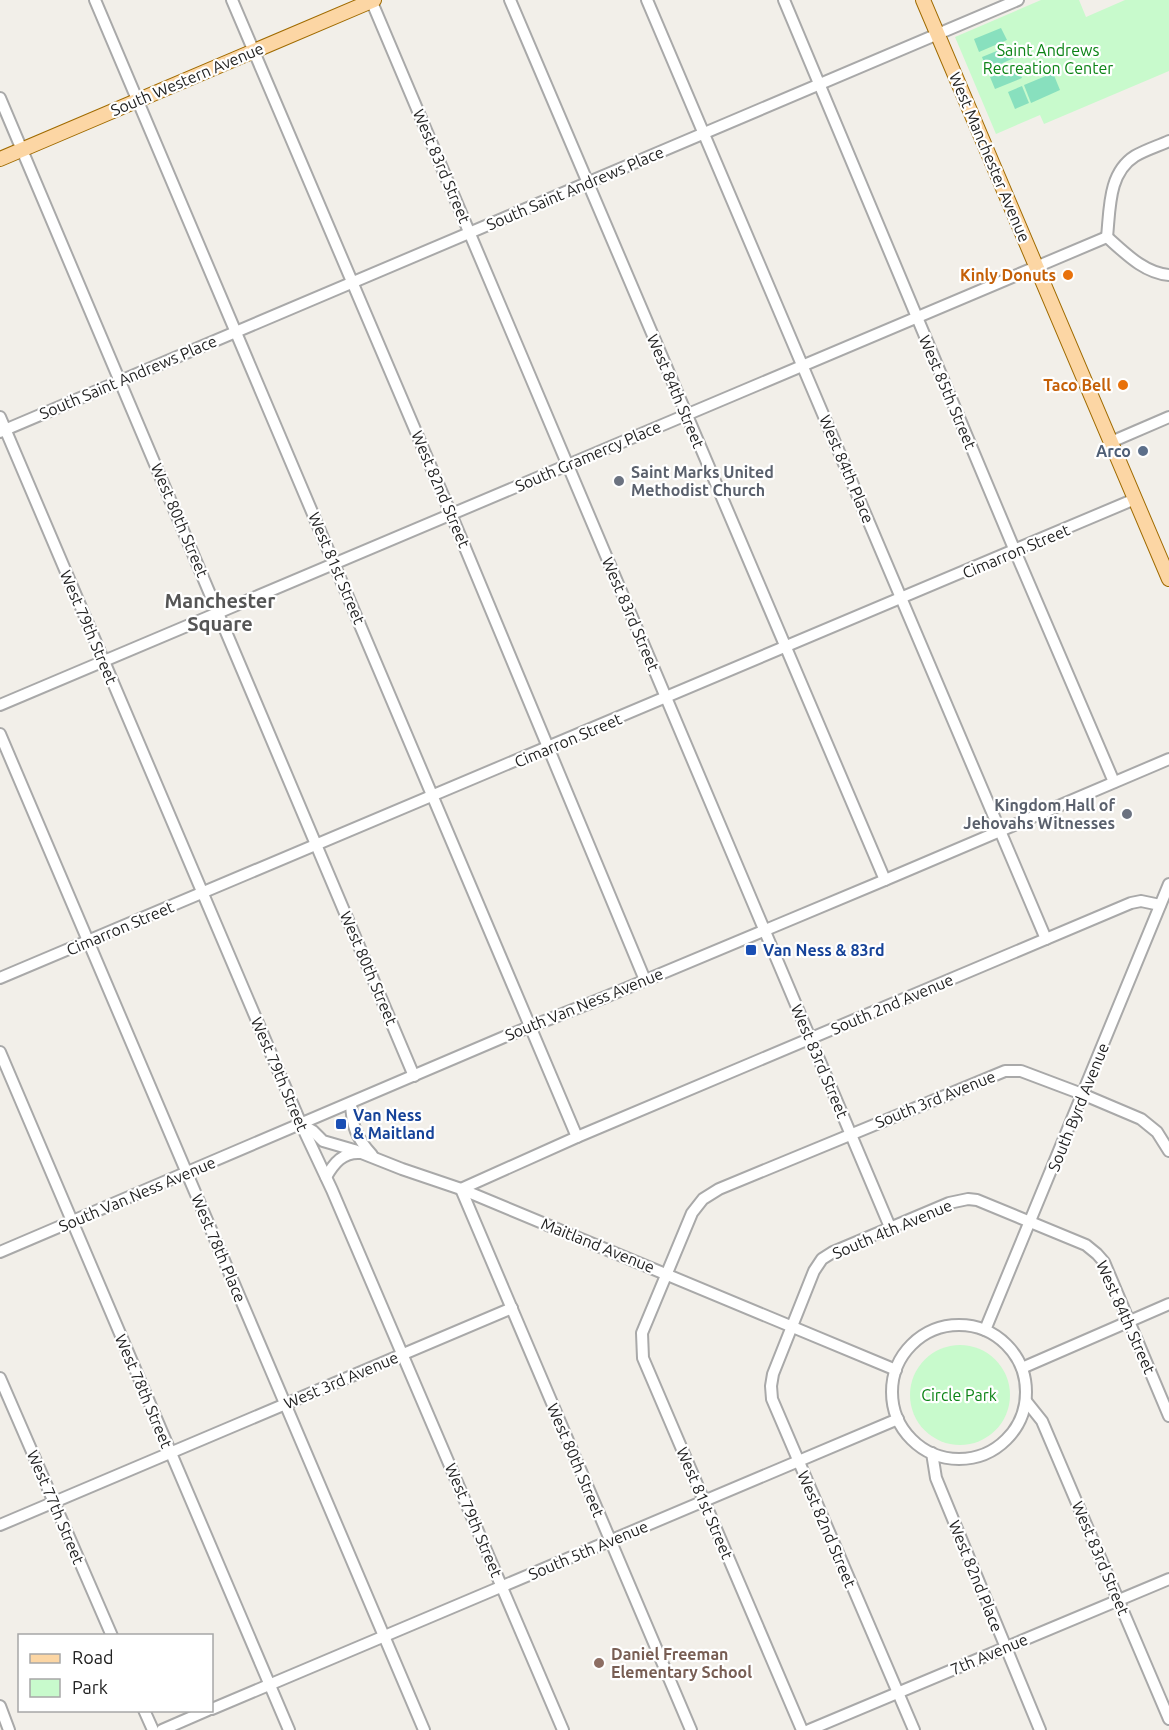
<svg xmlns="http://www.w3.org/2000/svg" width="1169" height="1730" font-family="Ubuntu,sans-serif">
  <rect width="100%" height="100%" fill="#f2efe9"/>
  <g fill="#c8facc">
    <path d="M1041,0h38l7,17 39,-17h44v71l-125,53 -4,-9 -44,19 -41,-97z"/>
    <circle cx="960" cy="1395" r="50"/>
  </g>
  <g fill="#88e0be">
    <path d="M1001,28l6,12 -28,12 -5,-13z"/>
    <path d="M1009,46l5,12 -27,12 -5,-13z"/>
    <path d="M1017,66l5,12 -27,11 -5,-12z"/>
    <path d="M1053,73l7,17 -29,13 -7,-18z"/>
    <path d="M1022,86l7,17 -14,6 -7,-17z"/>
  </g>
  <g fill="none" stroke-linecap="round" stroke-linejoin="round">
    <defs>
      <g id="minor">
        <path d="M95,0l482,1137"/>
        <path d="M232,0l219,514 194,466"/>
        <path d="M371,0l519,1227"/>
        <path d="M510,0l375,880"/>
        <path d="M647,0l399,939"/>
        <path d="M784,0l231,551 99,231"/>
        <path d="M0,98l414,978"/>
        <path d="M1107,237c3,-28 1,-64 28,-81 10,-6 23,-10 34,-15"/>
        <path d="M1107,237c18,16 37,36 62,38"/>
        <path d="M0,417l301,707 31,66 231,540"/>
        <path d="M0,432l1018,-432"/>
        <path d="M1111,442l58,-25"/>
        <path d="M0,705l1107,-468"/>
        <path d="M0,734l424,996"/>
        <path d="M0,978l1135,-479"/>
        <path d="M0,1052l289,678"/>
        <path d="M351,1103c1,24 5,34 21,52"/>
        <path d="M301,1124l12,7 10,10 31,9 48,19 59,20 435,181"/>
        <path d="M326,1177c8,-14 17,-25 34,-24"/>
        <path d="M0,1252l504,-215 99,-39 282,-118 284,-121"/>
        <circle cx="959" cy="1392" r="67"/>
        <path d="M985,1330l184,-446"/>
        <path d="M1022,1368l147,-64"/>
        <path d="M0,1378l112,258"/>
        <path d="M1026,1401l16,20 127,298"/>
        <path d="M932,1453l4,25 104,252"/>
        <path d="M0,1525l512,-217"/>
        <path d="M0,1706l9,24"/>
        <path d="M212,1709l686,-290"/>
        <path d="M144,1710l9,20"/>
        <path d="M162,1730l46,-20"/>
        <path d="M691,1730l-230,-541 116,-52 554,-234 10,-2 19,4"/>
        <path d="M802,1730l-159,-372 -1,-25 50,-120 11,-14 16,-10 286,-118h16l61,23 59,25 16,13 12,19"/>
        <path d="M809,1730l360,-151"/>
        <path d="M914,1730l-142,-331 -1,-13 2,-12 41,-103 8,-12 11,-7 116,-49 19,-4 9,1 109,45 11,9 7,8 65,154"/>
      </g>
      <g id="major">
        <path d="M923,0l246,579"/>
        <path d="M0,159l374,-159"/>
      </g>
    </defs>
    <use href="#minor" stroke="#a9a9a9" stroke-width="14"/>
    <use href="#major" stroke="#a06b00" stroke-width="16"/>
    <use href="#minor" stroke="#fff" stroke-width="10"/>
    <use href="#major" stroke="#fcd6a4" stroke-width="14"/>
  </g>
  <g fill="#e8710a" stroke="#fff" stroke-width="2">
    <circle cx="1068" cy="275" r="6"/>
    <circle cx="1123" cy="385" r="6"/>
  </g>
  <circle fill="#5c6f8a" stroke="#fff" stroke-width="2" cx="1143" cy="451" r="6"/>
  <g fill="#6b7280" stroke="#fff" stroke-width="2">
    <circle cx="619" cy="481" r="6"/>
    <circle cx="1127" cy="814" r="6"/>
  </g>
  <g fill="#1a4fb4" stroke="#fff" stroke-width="2">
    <rect x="745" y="944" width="12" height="12" rx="3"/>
    <rect x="335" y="1118" width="12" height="12" rx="3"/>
  </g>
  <circle fill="#8d6e63" stroke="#fff" stroke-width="2" cx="599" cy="1663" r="6"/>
  <g text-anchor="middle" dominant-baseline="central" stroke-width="4.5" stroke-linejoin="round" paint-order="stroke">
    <g font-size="16" fill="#0c8416" stroke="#fff">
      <text x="1048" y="50">Saint Andrews<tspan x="1048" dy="18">Recreation Center</tspan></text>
      <text x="959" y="1395">Circle Park</text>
    </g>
    <g font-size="16" fill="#222" stroke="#fff">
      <text transform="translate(187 79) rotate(-23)">South Western Avenue</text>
      <text transform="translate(990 157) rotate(67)">West Manchester Avenue</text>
      <text transform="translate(442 166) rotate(67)">West 83rd Street</text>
      <text transform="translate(575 188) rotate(-23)">South Saint Andrews Place</text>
      <text transform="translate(128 377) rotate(-23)">South Saint Andrews Place</text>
      <text transform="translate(676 391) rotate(67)">West 84th Street</text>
      <text transform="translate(948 392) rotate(67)">West 85th Street</text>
      <text transform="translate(588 456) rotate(-23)">South Gramercy Place</text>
      <text transform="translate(847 469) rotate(67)">West 84th Place</text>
      <text transform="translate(441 489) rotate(67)">West 82nd Street</text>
      <text transform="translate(180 520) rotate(67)">West 80th Street</text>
      <text transform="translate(1016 551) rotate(-23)">Cimarron Street</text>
      <text transform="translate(337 568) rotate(67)">West 81st Street</text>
      <text transform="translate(631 614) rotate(67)">West 83rd Street</text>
      <text transform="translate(89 627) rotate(67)">West 79th Street</text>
      <text transform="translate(568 740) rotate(-23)">Cimarron Street</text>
      <text transform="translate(120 928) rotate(-23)">Cimarron Street</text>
      <text transform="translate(369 968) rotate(67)">West 80th Street</text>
      <text transform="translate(584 1004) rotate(-22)">South Van Ness Avenue</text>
      <text transform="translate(892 1004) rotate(-23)">South 2nd Avenue</text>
      <text transform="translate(820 1061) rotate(67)">West 83rd Street</text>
      <text transform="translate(280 1074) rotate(67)">West 79th Street</text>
      <text transform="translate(935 1099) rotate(-22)">South 3rd Avenue</text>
      <text transform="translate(1078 1107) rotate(-68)">South Byrd Avenue</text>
      <text transform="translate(137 1194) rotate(-23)">South Van Ness Avenue</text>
      <text transform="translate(892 1229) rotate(-23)">South 4th Avenue</text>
      <text transform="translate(598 1245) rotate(22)">Maitland Avenue</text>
      <text transform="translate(219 1248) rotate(67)">West 78th Place</text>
      <text transform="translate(1126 1317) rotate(66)">West 84th Street</text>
      <text transform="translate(341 1380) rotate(-23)">West 3rd Avenue</text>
      <text transform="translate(144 1391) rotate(67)">West 78th Street</text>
      <text transform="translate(576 1460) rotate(67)">West 80th Street</text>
      <text transform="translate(705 1503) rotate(67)">West 81st Street</text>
      <text transform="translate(56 1507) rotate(67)">West 77th Street</text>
      <text transform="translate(474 1520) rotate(67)">West 79th Street</text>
      <text transform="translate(827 1529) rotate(67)">West 82nd Street</text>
      <text transform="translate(588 1550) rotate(-23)">South 5th Avenue</text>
      <text transform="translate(1101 1558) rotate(67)">West 83rd Street</text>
      <text transform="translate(976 1576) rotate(68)">West 82nd Place</text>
      <text transform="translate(989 1654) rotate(-23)">7th Avenue</text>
    </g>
    <g font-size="16" font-weight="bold" fill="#c56008" stroke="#fff" text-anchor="end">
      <text x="1056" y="275">Kinly Donuts</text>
      <text x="1111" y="385">Taco Bell</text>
    </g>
    <g font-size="16" font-weight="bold" fill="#4e5e75" stroke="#fff" text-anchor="end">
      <text x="1131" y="451">Arco</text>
    </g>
    <g font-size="16" font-weight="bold" fill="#5b616d" stroke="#fff" text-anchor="start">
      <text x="631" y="472">Saint Marks United<tspan x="631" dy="18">Methodist Church</tspan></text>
      <text x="1115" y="805" text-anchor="end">Kingdom Hall of<tspan x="1115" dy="18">Jehovahs Witnesses</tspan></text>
    </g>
    <g font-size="16" font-weight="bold" fill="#164399" stroke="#fff" text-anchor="start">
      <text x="763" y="950">Van Ness &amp; 83rd</text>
      <text x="353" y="1115">Van Ness<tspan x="353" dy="18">&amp; Maitland</tspan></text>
    </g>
    <g font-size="16" font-weight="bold" fill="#785e54" stroke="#fff" text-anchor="start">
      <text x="611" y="1654">Daniel Freeman<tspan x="611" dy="18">Elementary School</tspan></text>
    </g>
    <g font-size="20" font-weight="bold" fill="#555" stroke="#fff">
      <text x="220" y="600">Manchester<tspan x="220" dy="23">Square</tspan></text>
    </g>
  </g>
  <rect x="18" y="1634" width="195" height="78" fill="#ffffff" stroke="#a7a7a7" stroke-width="1.5"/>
  <rect x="30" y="1654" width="30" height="9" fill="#fcd6a4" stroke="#a7a7a7" stroke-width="1.5"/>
  <text x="72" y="1664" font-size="18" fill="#222222">Road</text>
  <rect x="30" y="1679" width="30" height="18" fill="#c8facc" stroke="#a7a7a7" stroke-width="1.5"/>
  <text x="72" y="1694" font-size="18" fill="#222222">Park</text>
</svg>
